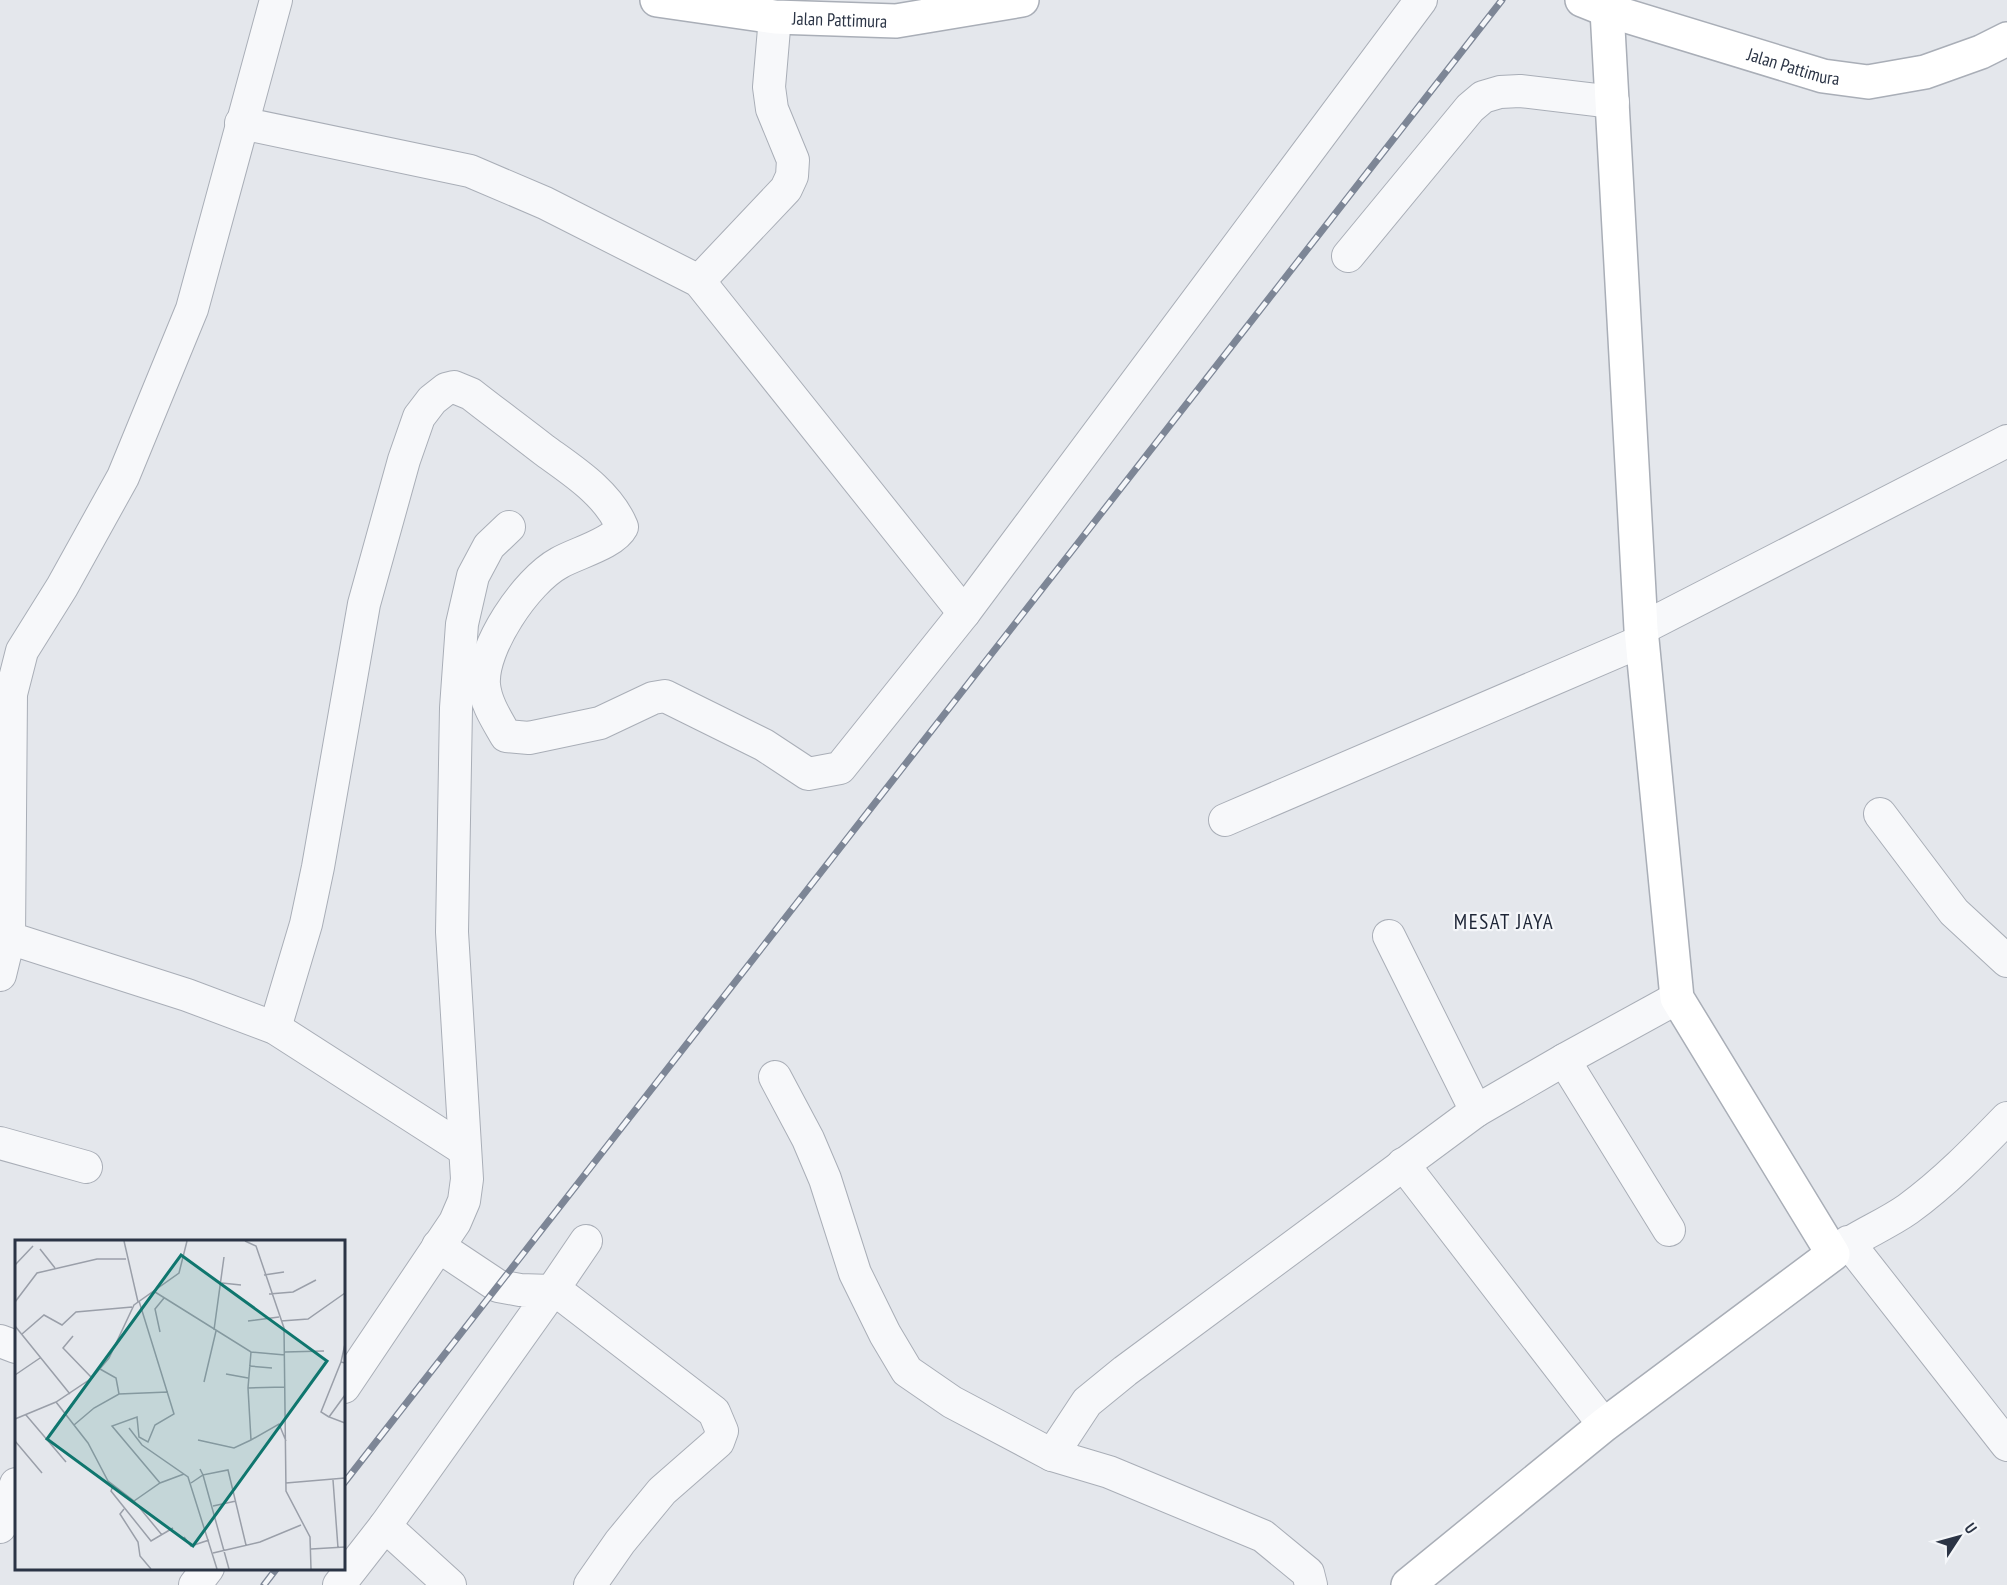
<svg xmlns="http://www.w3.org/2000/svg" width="2007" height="1585" font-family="'PT Sans Narrow',sans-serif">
  <rect width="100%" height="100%" fill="#e4e7ec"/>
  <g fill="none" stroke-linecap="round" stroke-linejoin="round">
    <defs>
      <g id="street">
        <path d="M241,123l229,48 75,32 154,78 265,332"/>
        <path d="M1348,256l122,-148 13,-11 17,-5 20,-1 93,11"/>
        <path d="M699,281l87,-92 6,-13 1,-16 -21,-51 -3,-22 6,-70"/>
        <path d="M1641,629l366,-188"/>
        <path d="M1880,814l74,98 53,49"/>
        <path d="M1225,820l417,-179"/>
        <path d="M1389,936l87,175"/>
        <path d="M9,938l178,57 88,33 190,122"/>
        <path d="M0,975l9,-37 2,-244 11,-43 40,-64 61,-110 69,-168 84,-309"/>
        <path d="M275,1028l31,-104 12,-57 46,-263 40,-144 15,-43 13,-17 14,-11 8,-2 17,7c24,19 49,37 73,56 29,21 64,43 78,77 -9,17 -46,26 -63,36 -33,18 -78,85 -75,122 2,19 13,35 22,51l23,2 71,-15 53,-25 12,-2 99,49 44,29 32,-6 124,-155 457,-613"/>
        <path d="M1564,1060l105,170"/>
        <path d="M775,1077l33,62 17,40 30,94 30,61 22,37 45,31 100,53"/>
        <path d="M0,1143l86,24"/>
        <path d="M1403,1164l201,261"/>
        <path d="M586,1241l-34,50 10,4 152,117 8,19 -4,11 -56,49 -42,51 -30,43"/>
        <path d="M1848,1242l159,203"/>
        <path d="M1833,1254c23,-18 51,-28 75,-45 37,-27 68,-59 99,-91"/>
        <path d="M0,1341l16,6"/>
        <path d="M344,1387l111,-165 9,-21 3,-22 -15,-247 4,-224 6,-84 11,-48 16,-30 20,-19"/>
        <path d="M385,1526l65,59"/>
        <path d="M0,1527l16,-43"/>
        <path d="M195,1585l13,-17"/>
        <path d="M339,1585l46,-59 167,-235 -32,-1 -22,-4 -60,-40"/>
        <path d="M1311,1585l-3,-12 -45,-37 -154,-64 -57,-17 35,-53 38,-31 351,-260 88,-51 113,-62"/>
      </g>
      <g id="secondary">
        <path id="s1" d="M657,0l118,17 121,4 126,-21"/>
        <path id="s2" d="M1582,0l25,10 216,66 45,6 57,-10 56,-20 26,-13"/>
        <path d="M1408,1585l196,-160 229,-171 -156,-256 -36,-369 -34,-619"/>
      </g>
    </defs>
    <use href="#street" stroke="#a9aeb7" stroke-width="34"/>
    <use href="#secondary" stroke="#a9aeb7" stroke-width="36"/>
    <use href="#street" stroke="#f7f8fa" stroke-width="32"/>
    <use href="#secondary" stroke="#fff" stroke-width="33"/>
    <defs>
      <g id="rail">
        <path d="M344,1483l1158,-1483"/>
        <path d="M264,1585l13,-17"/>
      </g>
    </defs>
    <use href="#rail" stroke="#7d8696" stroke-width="7"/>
    <use href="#rail" stroke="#f4f6f9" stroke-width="4.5" stroke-dasharray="14" stroke-linecap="butt"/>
  </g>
  <g text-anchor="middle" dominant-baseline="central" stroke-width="4.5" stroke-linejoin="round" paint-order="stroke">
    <g font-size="18" fill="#2b3445" stroke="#f4f6f9">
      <text stroke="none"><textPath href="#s1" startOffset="184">Jalan Pattimura</textPath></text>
      <text stroke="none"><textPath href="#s2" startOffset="222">Jalan Pattimura</textPath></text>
    </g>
    <g font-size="21" letter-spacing="1.5" fill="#1d2536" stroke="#f4f6f9">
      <text x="1504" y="921">MESAT JAYA</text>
    </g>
  </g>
  <g transform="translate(15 1240)">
    <rect width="330" height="330" fill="#e4e7ec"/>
    <path fill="none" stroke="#9a9fa9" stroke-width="1.5" d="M109,1l14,61M230,1l11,5 28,82 2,163 24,46 1,32M25,9l15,19M0,25l18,-19M249,35l20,-3M207,43l19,2M140,52l96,60 34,3M254,54l24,-2 23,-12M124,61l35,113 -19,11 -7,17 -9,-5 -2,-20 -25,9 48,57M0,62l22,-29 60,-14h29M233,81l31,-4M266,81l27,-2 37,-26M0,86l55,68M199,90l10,-73M145,92l-5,-23 9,-11M7,94l22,-19 18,10 14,-13 56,-5M58,96l-10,12 29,30M330,104l-4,18 4,1M236,112l-3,36 3,52 28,-16 7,17M270,112l39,-1M234,126l23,2M85,129l16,9 3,16M211,134l22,4M0,135l25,-17M189,142l12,-51M233,148l37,-1M330,155l-16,22 16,6M41,162l32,41 20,38 26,20 28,34M11,175l40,47M314,177l-8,-5 20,-50M0,179l41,-17 36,-24 17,-20 25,-53 45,-32 8,-32M59,185l20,-17 25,-14 49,-2M114,188l13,17 46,32 29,92M183,200l36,8 17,-8M0,201l27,32M185,229l3,6 25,-5 18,75M318,240l5,68M176,243l12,-8 26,94M271,243l59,-5M98,246l-2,5 40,50 22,-13M119,261l26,-18 24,-9M198,266l23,-5M109,269l-4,5 18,28 2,14 11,13M169,297l7,9 18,-6M296,309l34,-2M198,313l47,-11 41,-17"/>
    <path fill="#0f766e" fill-opacity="0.15" stroke="#0f766e" stroke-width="3" d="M166,15l146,106 -134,185 -146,-107z"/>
    <rect width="330" height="330" fill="none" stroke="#2b3445" stroke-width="3"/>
  </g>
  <g transform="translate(1959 1537) rotate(54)" stroke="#f4f6f9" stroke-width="4.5" paint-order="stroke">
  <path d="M0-4.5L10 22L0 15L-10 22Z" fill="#2b3445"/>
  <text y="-9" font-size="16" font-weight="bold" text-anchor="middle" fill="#2b3445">U</text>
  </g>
</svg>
